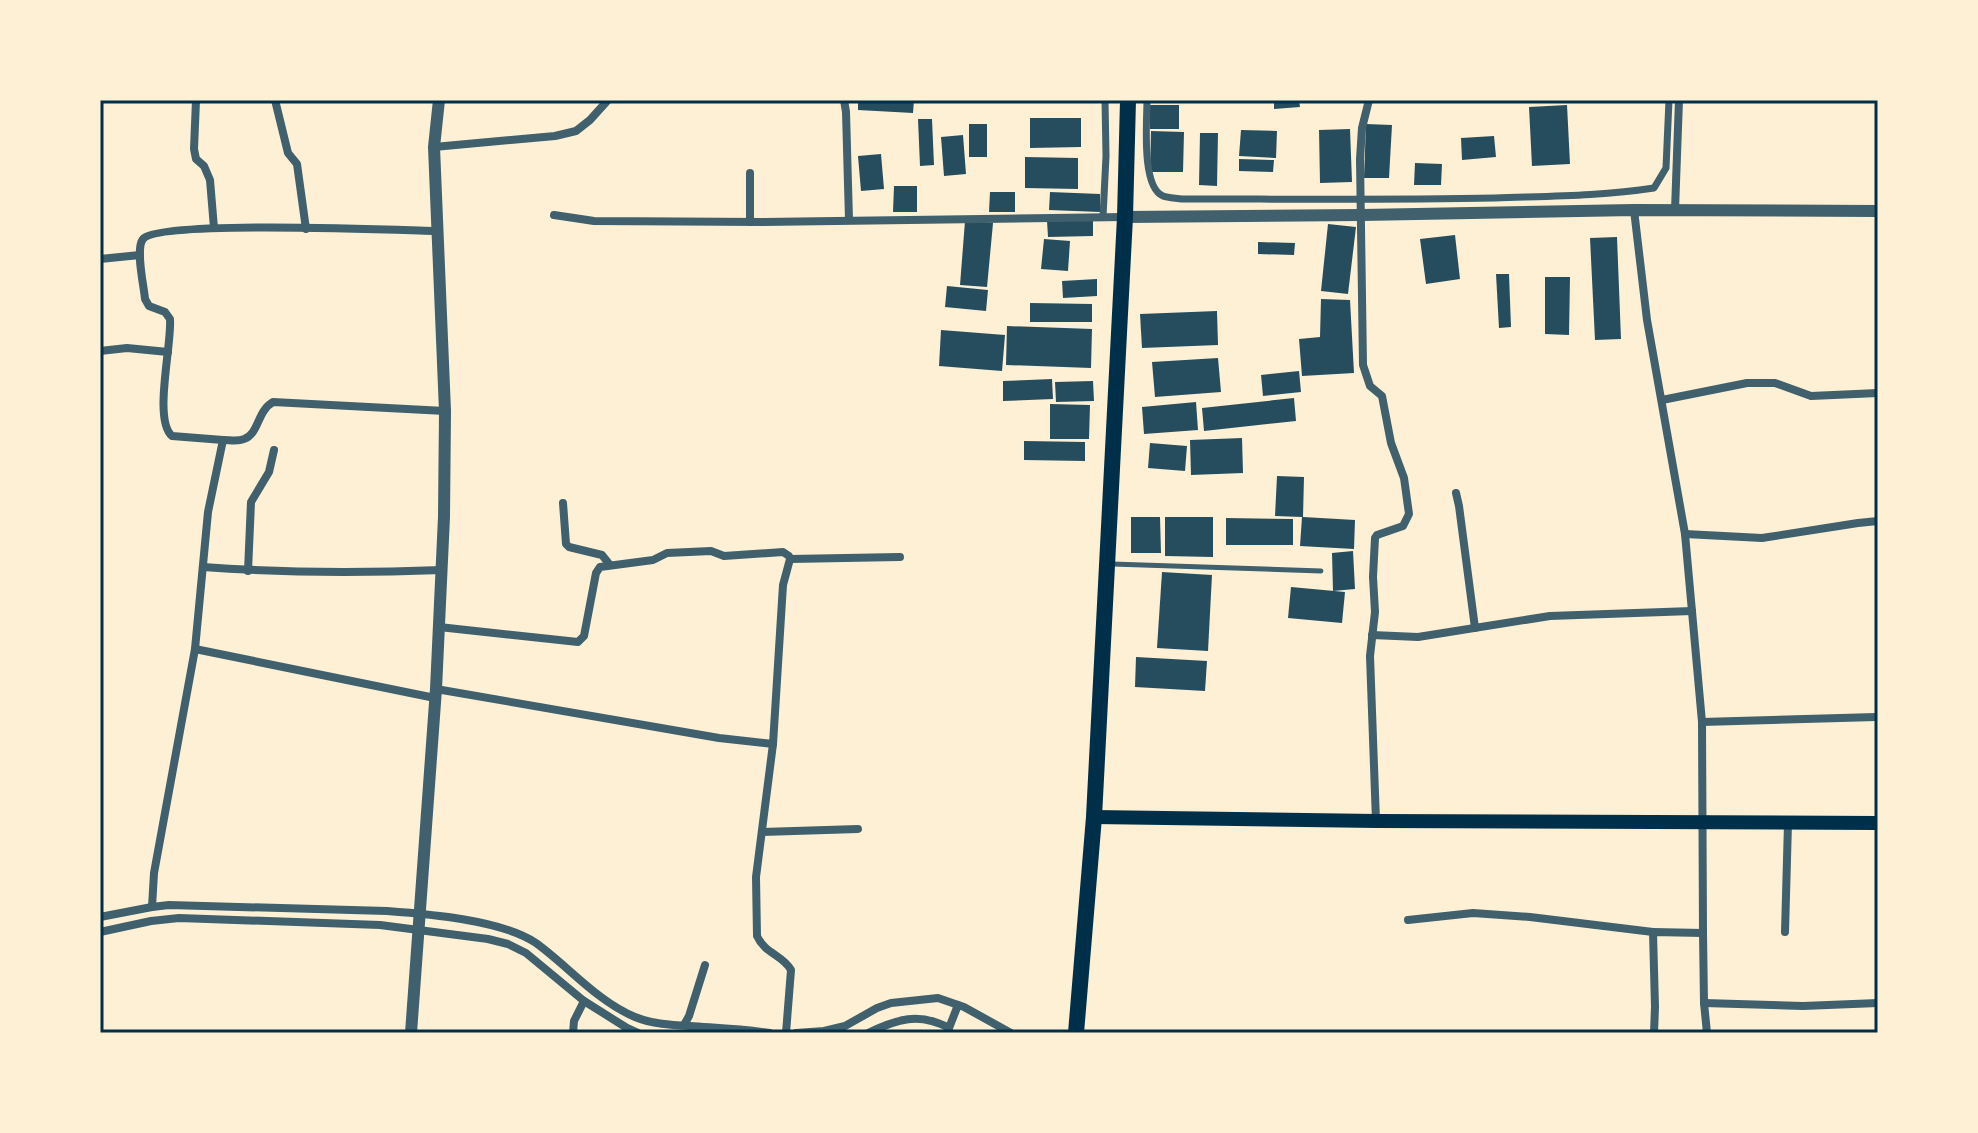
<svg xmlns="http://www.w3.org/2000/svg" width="1978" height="1133" font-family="'Work Sans',sans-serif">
  <rect width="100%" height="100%" fill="#fdf0d5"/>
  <g fill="#264d5e">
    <path d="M858,100h56l-1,13 -55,-3z"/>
    <path d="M1274,100h25l1,7 -26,2z"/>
    <rect x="1150" y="105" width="29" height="24"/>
    <path d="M1567,105l3,59 -38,2 -3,-59z"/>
    <path d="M1030,118h51v29l-51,1z"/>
    <path d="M918,119h14l2,46 -14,1z"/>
    <rect x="969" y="124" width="18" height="33"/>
    <path d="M1366,124l26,1 -3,53h-25z"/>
    <path d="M1350,129l2,53 -32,1 -1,-53z"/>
    <path d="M1241,130l36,1 -1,27 -37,-2z"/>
    <path d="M1151,131l33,1 -1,40h-33z"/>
    <path d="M1200,133h18l-1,53 -18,-1z"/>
    <path d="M963,135l3,39 -22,2 -3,-39z"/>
    <path d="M1494,136l2,21 -34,3 -1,-22z"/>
    <path d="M881,154l3,35 -23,2 -3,-35z"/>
    <path d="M1025,157l53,1v31l-53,-1z"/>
    <path d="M1239,159l35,1 -1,12 -34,-1z"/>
    <path d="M1415,163l27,1 -1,21h-27z"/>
    <path d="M894,186h23v26h-24z"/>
    <path d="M990,192h25v20h-26z"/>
    <path d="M1050,192l50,2v18l-51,-2z"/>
    <path d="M1093,219v17l-45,1 -1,-16z"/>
    <path d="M965,221l28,2 -6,64 -27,-2z"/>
    <path d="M1328,224l28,3 -8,67 -27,-3z"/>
    <path d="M1455,235l5,44 -34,5 -6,-45z"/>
    <path d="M1617,237l4,102 -26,1 -5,-102z"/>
    <path d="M1044,239l26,2 -2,30 -27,-2z"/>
    <path d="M1258,242l37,1 -1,12 -36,-1z"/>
    <path d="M1496,274h13l2,53 -12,1z"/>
    <path d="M1545,277h25l-1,58 -24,-1z"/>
    <path d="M1097,279v17l-34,2 -1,-17z"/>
    <path d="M947,286l41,4 -2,21 -41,-4z"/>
    <path d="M1321,299l29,1 4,73 -52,3 -3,-37 21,-2z"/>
    <path d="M1030,303l62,1v18h-62z"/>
    <path d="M1217,311l1,34 -76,3 -2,-34z"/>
    <path d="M1007,326l85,3 -1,39 -85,-3z"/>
    <path d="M941,330l64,5 -3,36 -63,-5z"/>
    <path d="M1218,358l3,34 -66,5 -3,-35z"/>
    <path d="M1299,371l2,21 -38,4 -2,-21z"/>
    <path d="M1052,379l1,20 -50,2v-20z"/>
    <path d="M1093,381l1,20 -38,1 -1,-20z"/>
    <path d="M1294,398l2,23 -92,10 -2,-23z"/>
    <path d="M1196,402l2,28 -54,4 -2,-27z"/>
    <path d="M1050,404l40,1 -1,34h-39z"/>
    <path d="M1242,438l1,35 -52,2 -1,-35z"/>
    <path d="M1024,441l61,1v19l-61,-1z"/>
    <path d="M1150,443l37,3 -2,25 -37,-3z"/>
    <path d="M1277,476l27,1 -1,40 52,3 -1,29 -54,-3 2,-29 -27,-1z"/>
    <path d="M1131,517h29l1,36h-30z"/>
    <path d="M1165,517h48v40l-48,-1z"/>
    <path d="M1226,518l67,1v26h-67z"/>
    <path d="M1353,551l2,38 -22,2 -1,-38z"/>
    <path d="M1162,572l50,3 -4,76 -51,-3z"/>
    <path d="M1291,587l54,5 -3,31 -54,-5z"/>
    <path d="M1136,657l71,4 -2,30 -70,-4z"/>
  </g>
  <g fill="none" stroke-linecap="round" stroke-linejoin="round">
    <path stroke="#3f606c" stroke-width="5" d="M1112,564l209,7"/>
    <g stroke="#3f606c" stroke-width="7">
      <path d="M1147,100c0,21 -6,87 16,96 5,2 14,2 19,3 104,0 209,1 313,-1 53,-2 106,-2 159,-10l12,-20 3,-68"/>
      <path d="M1103,217l3,-61 -1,-56"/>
    </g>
    <g stroke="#3f606c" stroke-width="8">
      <path d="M196,100l-2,49 2,10 8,7 6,14 4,48"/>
      <path d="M275,100l13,53 9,11 9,65"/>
      <path d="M844,100l2,12 3,108"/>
      <path d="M1369,100l-7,28 -2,31 3,206 7,21 12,10 9,47 13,35 5,36 -6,12 -26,9 -2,3 -2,39 2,35 -5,44 6,165"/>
      <path d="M434,147l121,-11 21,-5 14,-11 18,-20"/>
      <path d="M750,173v49"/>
      <path d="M1634,210l13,110 38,214 17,188 1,211 1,70 3,30"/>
      <path d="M1675,210l4,-110"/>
      <path d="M554,215l40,6 169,1 361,-5"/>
      <path d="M100,259l40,-4"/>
      <path d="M100,351l27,-3 41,4"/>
      <path d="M1662,400l85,-17h28l36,13 67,-3"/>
      <path d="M223,440c7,0 15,2 21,-1 15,-5 13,-28 29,-37l172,9"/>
      <path d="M1456,493l3,13 16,122"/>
      <path d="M563,503l3,41 3,3 33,8 8,10"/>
      <path d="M1685,534l77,4 96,-15 20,-2"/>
      <path d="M790,559l110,-2"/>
      <path d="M203,567c80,6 159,6 239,3"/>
      <path d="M248,571l3,-69 18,-30 5,-22"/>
      <path d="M439,627l139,15 6,-6 12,-63 4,-6 53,-7 14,-7 44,-2 13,5 59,-4 6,4 1,3 -7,26 -10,159 -17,133 1,59c8,18 26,19 34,34l-5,63"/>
      <path d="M1372,635l46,2 132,-21 142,-5"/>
      <path d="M195,649l240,49"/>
      <path d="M436,689l283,49 54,6"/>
      <path d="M1702,722l174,-5"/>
      <path d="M762,832l96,-3"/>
      <path d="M152,907l2,-34 41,-224 13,-137 15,-72 -51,-4c-19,-16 0,-91 -2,-117l-5,-7 -16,-6 -4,-7c-1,-13 -10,-50 -2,-60 15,-19 255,-9 293,-8"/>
      <path d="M100,917l52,-10 17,-2 218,6c41,3 115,9 149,32 33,24 61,58 99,74 17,7 36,8 55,9 27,2 53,3 80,7"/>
      <path d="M1408,920l65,-7 57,4 123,15"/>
      <path d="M100,932l51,-11 28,-3 201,7 108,14 20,5 18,9 58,48 43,27 11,5"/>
      <path d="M1785,932l3,-109"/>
      <path d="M1704,1003l99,3 75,-3"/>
      <path d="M684,1025l5,-9 16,-51"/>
      <path d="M949,1028l9,-23"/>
      <path d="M573,1033l1,-12 10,-20"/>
      <path d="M796,1033l28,-2 21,-5 32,-18 14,-5 47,-5 26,9 47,26"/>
      <path d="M868,1033c29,-14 51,-21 81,-5l-2,5"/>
      <path d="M1654,1033l1,-26 -2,-75 50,1"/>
    </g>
    <g stroke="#3f606c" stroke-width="12">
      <path d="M1125,217l237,-2 272,-5 244,1"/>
      <path d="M411,1033l25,-344 8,-172 1,-106 -11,-264 5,-47"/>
    </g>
    <path stroke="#003049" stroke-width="14" d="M1094,817l282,4 502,2"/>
    <path stroke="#003049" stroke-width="16" d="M1076,1033l18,-216 31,-600 3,-117"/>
  </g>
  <rect width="1978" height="1133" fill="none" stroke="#fdf0d5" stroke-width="204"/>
  <rect x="102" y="102" width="1774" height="929" fill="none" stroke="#003049" stroke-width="3"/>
</svg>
